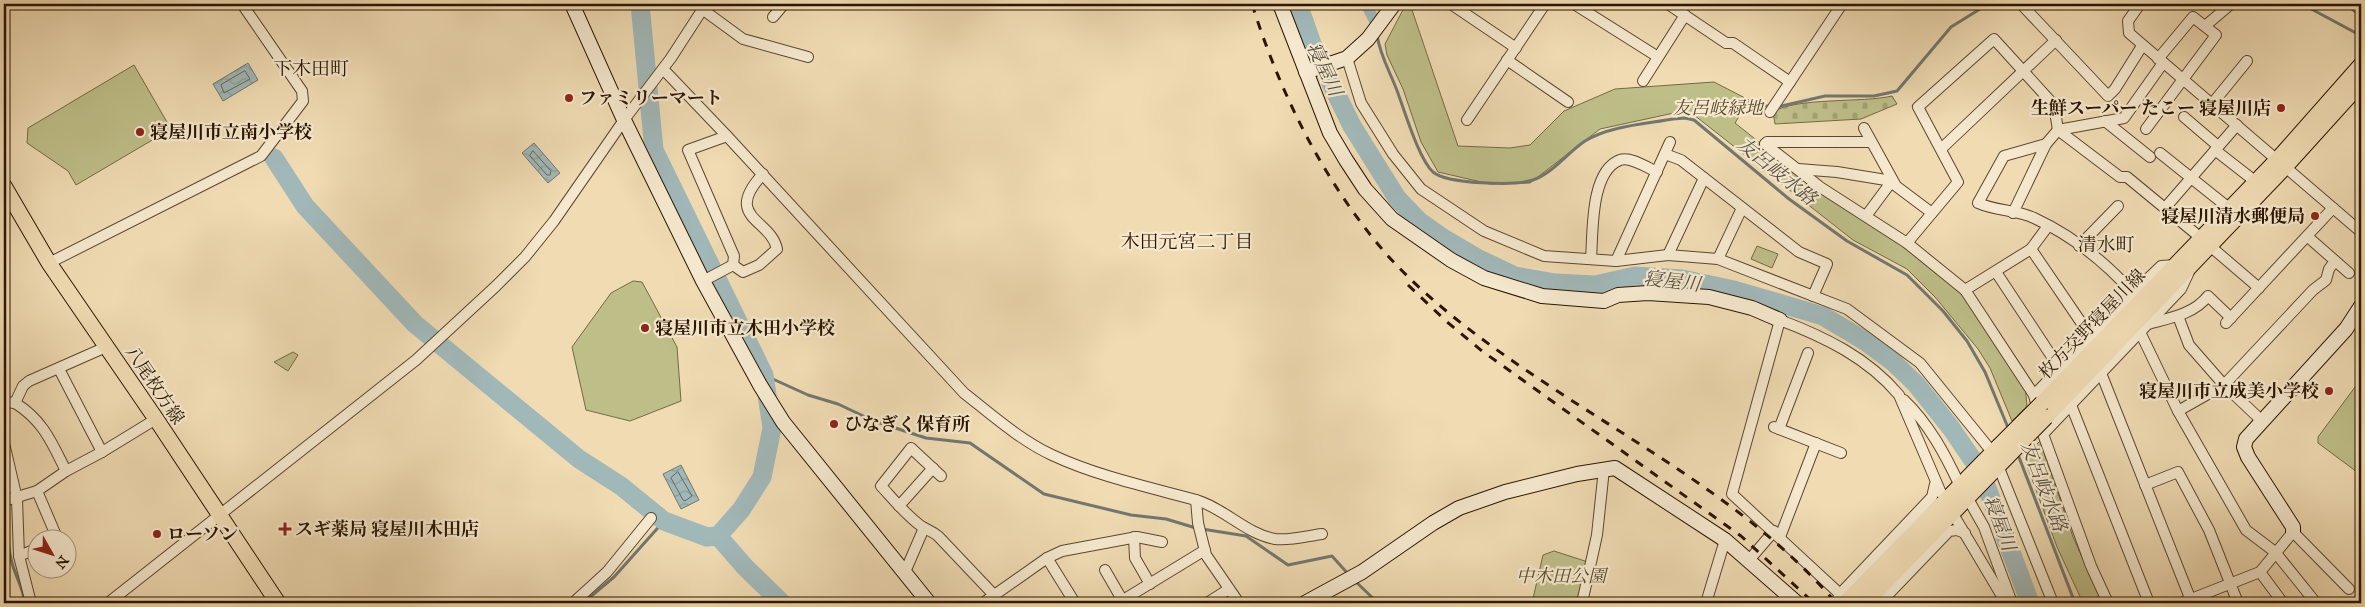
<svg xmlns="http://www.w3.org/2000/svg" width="2365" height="607" font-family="'IM FELL Great Primer','Noto Serif JP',serif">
  <defs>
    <pattern id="cemetery-stones" width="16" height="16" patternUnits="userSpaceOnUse" patternTransform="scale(1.25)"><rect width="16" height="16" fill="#bebe89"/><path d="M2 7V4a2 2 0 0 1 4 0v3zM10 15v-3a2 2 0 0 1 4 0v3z" fill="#a3a274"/></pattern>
    <pattern id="water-waves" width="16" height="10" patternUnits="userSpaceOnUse" patternTransform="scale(1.25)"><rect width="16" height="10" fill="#a1b8b9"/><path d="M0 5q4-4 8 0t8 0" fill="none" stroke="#8b9d9d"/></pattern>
  </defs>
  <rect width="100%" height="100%" fill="#f0dbb3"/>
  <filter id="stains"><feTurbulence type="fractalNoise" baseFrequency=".004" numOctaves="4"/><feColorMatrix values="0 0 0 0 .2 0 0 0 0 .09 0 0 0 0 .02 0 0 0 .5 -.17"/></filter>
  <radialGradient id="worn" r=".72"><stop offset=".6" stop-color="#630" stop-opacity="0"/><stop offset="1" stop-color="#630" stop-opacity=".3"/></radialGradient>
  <path fill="url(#cemetery-stones)" stroke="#746a45" d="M1892,96l5,8 -36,15 -86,5 -2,-12c23,-15 90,-9 119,-16z"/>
  <g fill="#bebe89" stroke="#746a45">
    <path d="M1406,4h4l48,142 52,2 20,-3 34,-34 51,-22 99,-7 35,18 -14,23 44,35 131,91 42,33 12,14 61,90 2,20 -15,15 -22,-53 -12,-19 -43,-52 -28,-28 -54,-29 -159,-125 -20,-2 -74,16 -70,54 -40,1 -52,-12 -17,-30 -18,-53 -16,-34 -2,-11z"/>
    <path d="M134,65l37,64 -95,56 -8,-14 -41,-28 1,-15z"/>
    <path d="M1757,246l21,8 -6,14 -21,-9z"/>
    <path d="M633,281l9,1 35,65 4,54 -51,20 -44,-11 -14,-63 39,-54z"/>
    <path d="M293,352l5,3 -10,16 -14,-9z"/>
    <path d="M2361,379v96l-43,-32v-6z"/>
    <path d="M2040,441l33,96 30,66h-20l-26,-56 -33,-90z"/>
    <path d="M1554,551l34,11 -9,41 -11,-5 -3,5h-33l11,-48z"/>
  </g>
  <g fill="url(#water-waves)" stroke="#72776f">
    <path d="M248,63l10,17 -35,21 -10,-17z"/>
    <path d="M534,143l26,30 -12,10 -26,-30z"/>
    <path d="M681,465l18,35 -18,9 -18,-35z"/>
  </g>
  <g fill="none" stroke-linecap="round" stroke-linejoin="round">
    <g stroke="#66665d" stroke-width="1">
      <path d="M245,71l5,8 -26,14 -3,-8z"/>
      <path d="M533,151l18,20 -1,4h-3l-17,-19z"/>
      <path d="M678,472l14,24 -7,5 -2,-1 -12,-22z"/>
    </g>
    <g stroke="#72776f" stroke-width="3">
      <path d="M2302,4l54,29h5"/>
      <path d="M1377,35c3,20 12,35 19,53 8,20 22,70 37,84 14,12 82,14 100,8 20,-7 34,-27 52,-39 24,-15 60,-17 88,-22l12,-1 9,2 95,79 58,42 60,34 36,36 24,30 18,31 24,58"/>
      <path d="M1748,101l19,5"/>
      <path d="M1777,107l48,-11h49l23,-5 54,-64 37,-23"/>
      <path d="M764,375l44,20 30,9 36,17 52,17 44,5 74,51 87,21 35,4 30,9"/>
      <path d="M2017,452l58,151"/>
      <path d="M4,481c8,26 0,52 7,78 3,15 12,28 14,44"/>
      <path d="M1202,529l44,7 42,29 44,-9 17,19"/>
      <path d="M1355,581l23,22"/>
      <path d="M583,603l31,-26 50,-56"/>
    </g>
    <path stroke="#a1b8b9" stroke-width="11" d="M1366,4l8,16"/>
    <g stroke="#a1b8b9" stroke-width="19">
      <path d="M640,4l14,146 110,225 8,53 -10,49 -21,33 -23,26"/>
      <path d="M1298,4l14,40 40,82 45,72 22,23 24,17 34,20 38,18 40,7 40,2 40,-9 47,3 52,11 89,26 42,25 27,20 24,23 35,44 30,44 49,131"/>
      <path d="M274,158l31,48 110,118 164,135 42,27 43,35 43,16 11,-1 27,31 37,36"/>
    </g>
    <defs>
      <g id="street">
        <path d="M1451,4l65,44"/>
        <path d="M1574,4l84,53"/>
        <path d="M1668,4l58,39h7l57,39"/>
        <path d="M2021,4l87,92 7,-7 27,-43"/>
        <path d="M2140,4l-12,17 1,12 232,199"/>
        <path d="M2353,4l8,6"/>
        <path d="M702,9l41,30 65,18"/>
        <path d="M773,17l11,-13"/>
        <path d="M2205,26l26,-22"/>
        <path d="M1347,58l14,45 32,51 28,35 63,42 60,25 72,5 52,-6 50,4 129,50 73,54 73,90 60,150"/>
        <path d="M1507,60l61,42"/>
        <path d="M663,69l64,67 237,257c28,22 56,47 88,62 45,21 96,32 144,45l2,23 8,32 33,48"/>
        <path d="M1643,81l42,-66"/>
        <path d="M2212,104l35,-43"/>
        <path d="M1770,112l72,-108"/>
        <path d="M2184,117l34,29"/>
        <path d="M1467,120l78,-116"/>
        <path d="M2105,121l45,36"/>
        <path d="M1864,128l32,58 36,27"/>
        <path d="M2146,129l70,-94 -23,-18 -35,42"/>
        <path d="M1765,144l55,43 87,56 58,47 69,105 9,39 48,132 17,37"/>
        <path d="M1765,144l2,-2h104"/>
        <path d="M2046,144l-42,12 -26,47c18,8 39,7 56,15 37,17 72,45 99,75l28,-27 14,-1"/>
        <path d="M1941,149l115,-109"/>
        <path d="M2215,150l41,32"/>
        <path d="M2160,153l70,56"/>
        <path d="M1665,154l16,6 118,92 28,12 -14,32"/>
        <path d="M1798,169l39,3 55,9 -26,35"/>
        <path d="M2165,208l72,-83"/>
        <path d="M2013,213l33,-69 12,-14 66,-12 39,-55"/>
        <path d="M2308,237l41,36"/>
        <path d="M1907,243l51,-61 -40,-75 76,-68 60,66 4,25 62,47h7l74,61"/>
        <path d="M2079,246l39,-40"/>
        <path d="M2210,246l49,42"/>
        <path d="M2031,249l60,88"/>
        <path d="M1668,255l36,-77"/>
        <path d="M1591,259c2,-26 -1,-88 29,-99 10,-4 28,8 37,12"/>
        <path d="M1718,259l24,-51"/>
        <path d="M1616,261l54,-119"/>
        <path d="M49,263l212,-107 42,-55 -1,-10 -60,-87"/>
        <path d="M733,265l10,7 16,-7 18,-16c-6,-30 -55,-31 -14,-75"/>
        <path d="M1996,272l64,97"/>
        <path d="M703,281l30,-16 1,-9 -46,-106 39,-14"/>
        <path d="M1965,290l66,-41 17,-23"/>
        <path d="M2178,316l11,29 35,40 37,35"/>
        <path d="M2226,323l107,-115"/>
        <path d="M2148,324c22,-6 46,-10 60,-28l23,22"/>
        <path d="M2140,332l38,79 68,119 29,22 41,51"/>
        <path d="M59,369l43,83"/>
        <path d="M2101,373l91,230"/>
        <path d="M2034,395l99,-102"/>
        <path d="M1904,400c25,24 41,54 56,86"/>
        <path d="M4,402l11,1 8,-17 6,-5 77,-34"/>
        <path d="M15,403c28,17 37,40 51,68"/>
        <path d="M2071,405l78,198"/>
        <path d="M2178,411l46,-26 89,-95 13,-10 3,-11 6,-8"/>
        <path d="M1774,427l67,26"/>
        <path d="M1779,429l29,-76"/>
        <path d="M2043,434l138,-145 8,-17"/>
        <path d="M4,443l13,56 2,57 12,47"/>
        <path d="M941,476l-30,-28 -30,38c13,14 25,29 40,40 6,4 11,5 17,10l56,59"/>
        <path d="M2145,485l33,-13 31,58 29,73"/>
        <path d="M37,491l21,49"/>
        <path d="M1967,497l17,30 28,76"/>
        <path d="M1196,500c28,8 50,34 79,39 15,2 32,-3 47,-5"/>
        <path d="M4,501l33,-10 29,-20 36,-19 54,-33"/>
        <path d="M899,506l34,-38"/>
        <path d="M1956,519l50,84"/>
        <path d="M1134,537l1,21 15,26"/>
        <path d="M1780,537l36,-94"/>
        <path d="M19,556l19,-8"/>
        <path d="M1047,558l28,45"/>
        <path d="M1750,559l24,-28"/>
        <path d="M1105,570l19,33"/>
        <path d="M905,572l19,-44"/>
        <path d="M2260,572l23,31"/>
        <path d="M1840,594l-108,-100 48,-174c45,17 88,38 119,75l42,98"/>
        <path d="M1123,600l82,-50"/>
        <path d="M108,603l308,-243 80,-74 29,-29 29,-36 70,-101 47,-62 35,-54"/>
        <path d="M573,603l34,-31 44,-54"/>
        <path d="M983,603l64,-45 15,-7 75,-14 25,5"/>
        <path d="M1207,603l22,-14"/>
        <path d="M1582,603l15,-68 7,-66"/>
        <path d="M1706,603l19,-63"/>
        <path d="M1836,603l4,-9 92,-97 3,-13"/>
        <path d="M1880,603l69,-72 8,-1 8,3"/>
        <path d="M2181,603l79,-31 33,-40 56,57"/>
      </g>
      <g id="secondary">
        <path d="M572,4l52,116 79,161 57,104 23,37 146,181"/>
        <path d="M1280,4l50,129 16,27 19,29 27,30 59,41 33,18 58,18 62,5 14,-6 30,-2 61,4 43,11 28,12"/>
        <path d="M1306,72l41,-14 21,-19 26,-35"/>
        <path d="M2293,532v-5l-45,-70 -4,-10 2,-8 100,-110 15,-23"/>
        <path d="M1305,603l57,-31 71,-49 26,-15 46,-16 72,-18 38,-6 110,72 72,63"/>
      </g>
      <g id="primary">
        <path d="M4,186l45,77 107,156 122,184"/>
        <path d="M2042,403l235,-243 84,-95"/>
        <path d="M2046,417l239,-250 76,-84"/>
        <path d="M1845,603l154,-157"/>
        <path d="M1865,603l142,-146"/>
      </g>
    </defs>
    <use href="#street" stroke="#5c462e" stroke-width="12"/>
    <use href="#secondary" stroke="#2b1501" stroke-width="16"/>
    <use href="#primary" stroke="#2b1501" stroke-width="17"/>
    <use href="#street" stroke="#f5e8ce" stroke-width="10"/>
    <use href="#secondary" stroke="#f5e8ce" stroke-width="14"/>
    <use href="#primary" stroke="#f0dbb3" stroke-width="15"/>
    <g stroke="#2b1501" stroke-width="3" stroke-dasharray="9 9" stroke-linecap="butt">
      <path d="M1252,4c28,89 70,174 130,245 59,69 153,128 228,176 81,52 163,104 226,178"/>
      <path d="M1408,285l38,36 36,30 259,185 73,67"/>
    </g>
    <defs>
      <g id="primary-bridge">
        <path d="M1999,446l43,-43"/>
        <path d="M2007,457l39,-40"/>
      </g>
    </defs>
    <use href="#primary-bridge" stroke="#2b1501" stroke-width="17" stroke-linecap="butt"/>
    <use href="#primary-bridge" stroke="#f0dbb3" stroke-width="15"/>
  </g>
  <g fill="#8f2418" stroke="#f5e8ce" stroke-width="2">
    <circle cx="569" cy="98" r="5"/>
    <circle cx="2281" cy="108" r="5"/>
    <circle cx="140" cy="132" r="5"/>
    <circle cx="2315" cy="216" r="5"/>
    <circle cx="645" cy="328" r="5"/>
    <circle cx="2329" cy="391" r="5"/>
    <circle cx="834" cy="424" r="5"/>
    <path d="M282.5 521.5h5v5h5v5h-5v5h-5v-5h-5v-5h5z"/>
    <circle cx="157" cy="534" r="5"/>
  </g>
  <g text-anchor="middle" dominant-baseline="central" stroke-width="4.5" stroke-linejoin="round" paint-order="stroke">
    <g font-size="18" font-weight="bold" fill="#2b1501" stroke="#f5e8ce" text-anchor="start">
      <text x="579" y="98">ファミリーマート</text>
      <text x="2271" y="108" text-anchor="end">生鮮スーパー たこー 寝屋川店</text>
      <text x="150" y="132">寝屋川市立南小学校</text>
      <text x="2305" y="216" text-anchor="end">寝屋川清水郵便局</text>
      <text x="655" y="328">寝屋川市立木田小学校</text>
      <text x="2319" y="391" text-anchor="end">寝屋川市立成美小学校</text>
      <text x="844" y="424">ひなぎく保育所</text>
      <text x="295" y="529">スギ薬局 寝屋川木田店</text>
      <text x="167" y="534">ローソン</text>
    </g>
    <g font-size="18" font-style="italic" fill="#57482a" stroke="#f5e8ce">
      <text x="1718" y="108">友呂岐緑地</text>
      <text x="1561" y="576">中木田公園</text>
    </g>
    <g font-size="18" fill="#2b1501" stroke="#f5e8ce">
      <text transform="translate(2092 324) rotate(-46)">枚方交野寝屋川線</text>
      <text transform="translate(155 385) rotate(56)">八尾枚方線</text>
    </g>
    <g font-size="19" fill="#2b1501" stroke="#f5e8ce">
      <text x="311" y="68">下木田町</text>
      <text x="1187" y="241">木田元宮二丁目</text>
      <text x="2106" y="244">清水町</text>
    </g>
    <g font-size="19" font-style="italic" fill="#544e41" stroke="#f5e8ce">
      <text transform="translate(1325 69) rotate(65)">寝屋川</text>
      <text transform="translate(1777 171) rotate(39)">友呂岐水路</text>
      <text transform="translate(1672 281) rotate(7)">寝屋川</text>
      <text transform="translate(2044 486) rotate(69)">友呂岐水路</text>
      <text transform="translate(2000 523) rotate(70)">寝屋川</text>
    </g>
  </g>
  <rect width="2365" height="607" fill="none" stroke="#f0dbb3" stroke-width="20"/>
  <rect x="5" y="5" width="2355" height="597" fill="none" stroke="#2b1501" stroke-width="2.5"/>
  <rect x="10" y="10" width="2345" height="587" fill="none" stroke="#2b1501"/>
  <g transform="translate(52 554) rotate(129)"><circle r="24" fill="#f5e8ce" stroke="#a4947c"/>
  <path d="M0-4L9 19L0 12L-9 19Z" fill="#8f2418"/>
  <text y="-8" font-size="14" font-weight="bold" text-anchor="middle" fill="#2b1501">N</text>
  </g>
  <rect width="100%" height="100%" filter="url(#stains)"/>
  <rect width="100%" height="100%" fill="url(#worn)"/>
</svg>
